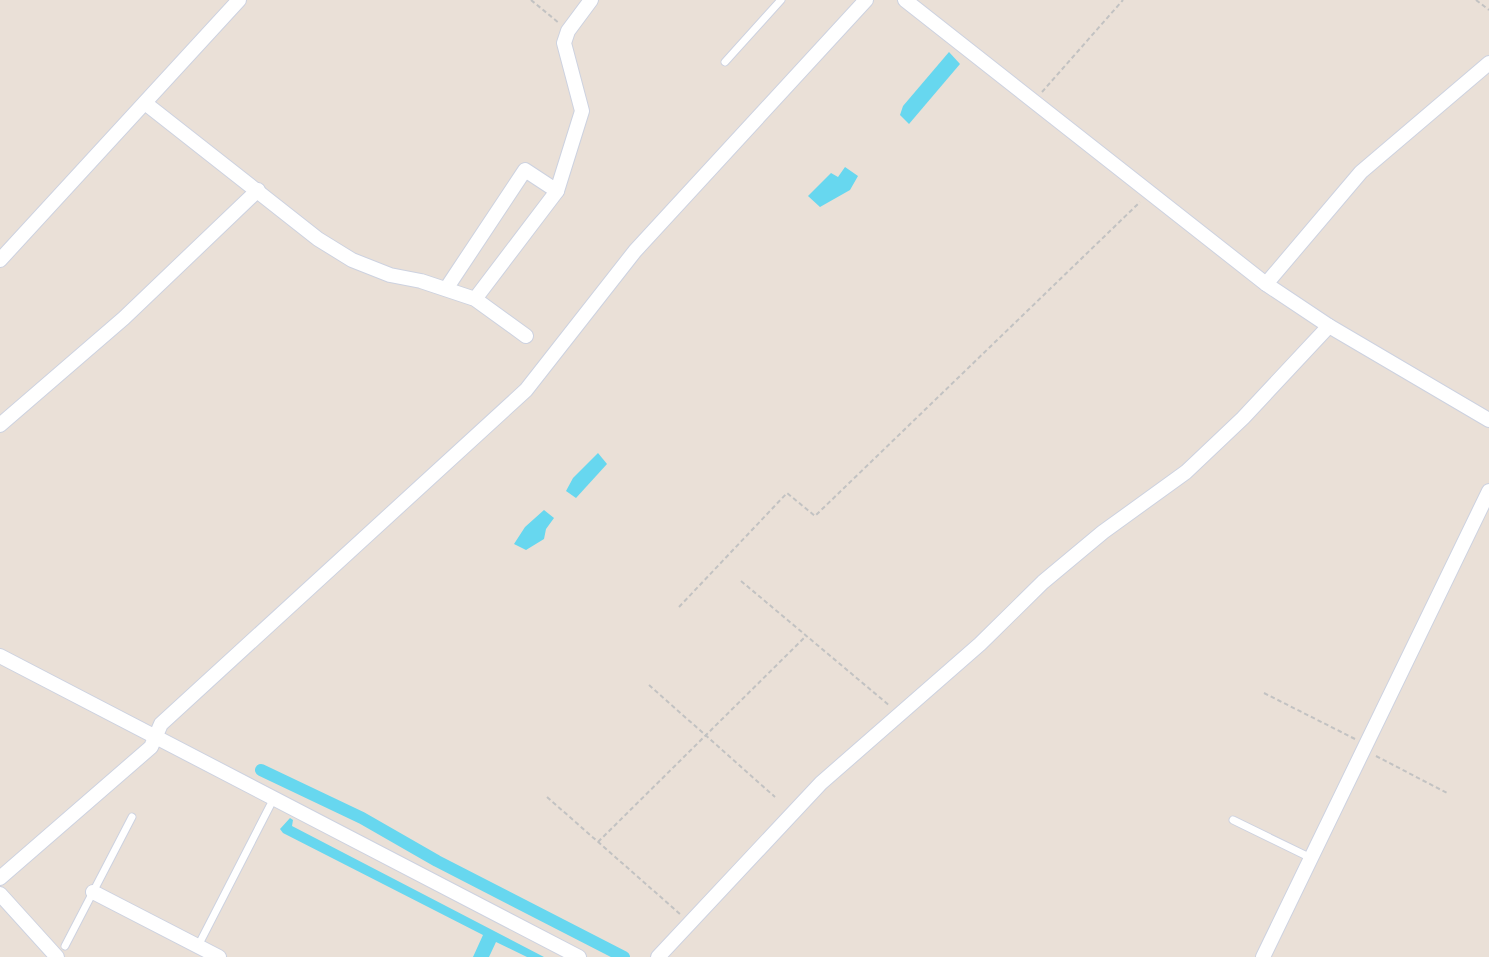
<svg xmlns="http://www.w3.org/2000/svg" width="1489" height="957" font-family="'PT Sans Narrow',sans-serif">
  <rect width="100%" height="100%" fill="#eae0d7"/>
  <g fill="#67d7ef">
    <path d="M949,52l11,12 -51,60 -9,-9 3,-9z"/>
    <path d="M845,167l13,9 -8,14 -30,17 -12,-11 23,-23 7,4z"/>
    <path d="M598,453l9,11 -31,34 -10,-7 7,-13z"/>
    <path d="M544,510l10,8 -8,11 -2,10 -18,11 -12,-6 11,-17z"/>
    <path d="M290,818l3,2 -1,6 252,131h-17l-31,-15 -7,15h-16l10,-22 -200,-102 -3,-4z"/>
  </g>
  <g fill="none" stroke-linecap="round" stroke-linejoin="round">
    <path stroke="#67d7ef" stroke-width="12" d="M261,770l101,48 75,43 187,96"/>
    <defs>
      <g id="lane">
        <path d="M725,62l56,-62"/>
        <path d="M1233,820l78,38"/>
        <path d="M65,946l67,-129"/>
        <path d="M198,946l76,-148"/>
      </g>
      <g id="street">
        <path d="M905,0l361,284 63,42 160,94"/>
        <path d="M145,103l173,136 34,21 38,15 31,6 54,18 51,37"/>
        <path d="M0,260l239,-260"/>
        <path d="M1266,284l95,-112 128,-109"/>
        <path d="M446,289l79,-119 32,21"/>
        <path d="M475,299l82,-108 25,-80 -18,-68 4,-12 23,-31"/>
        <path d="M0,425l124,-107 134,-128"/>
        <path d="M0,656l579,301"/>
        <path d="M0,878l151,-131 10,-23 365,-334 109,-139 231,-251"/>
        <path d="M93,892l126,65"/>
        <path d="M0,894l57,63"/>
        <path d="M658,957l163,-174 159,-139 63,-62 60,-50 83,-60 57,-54 86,-92"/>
        <path d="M1263,957l226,-466"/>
      </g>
    </defs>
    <use href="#lane" stroke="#cdd2e0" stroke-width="9"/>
    <use href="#street" stroke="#cdd2e0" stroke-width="16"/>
    <g stroke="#c2c2c2" stroke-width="2" stroke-dasharray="4.5 3" stroke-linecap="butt">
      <path d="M531,0l28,23"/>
      <path d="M1476,0l13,10"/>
      <path d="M1042,92l81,-92"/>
      <path d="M741,581l149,125"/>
      <path d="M679,607l108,-114 28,23 325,-314"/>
      <path d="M649,685l126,112"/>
      <path d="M1264,693l91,46"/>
      <path d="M1376,756l73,38"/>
      <path d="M547,797l133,117"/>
      <path d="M598,842l208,-206"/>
    </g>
    <use href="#lane" stroke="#fff" stroke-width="7"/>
    <use href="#street" stroke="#fff" stroke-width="14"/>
  </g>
</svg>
